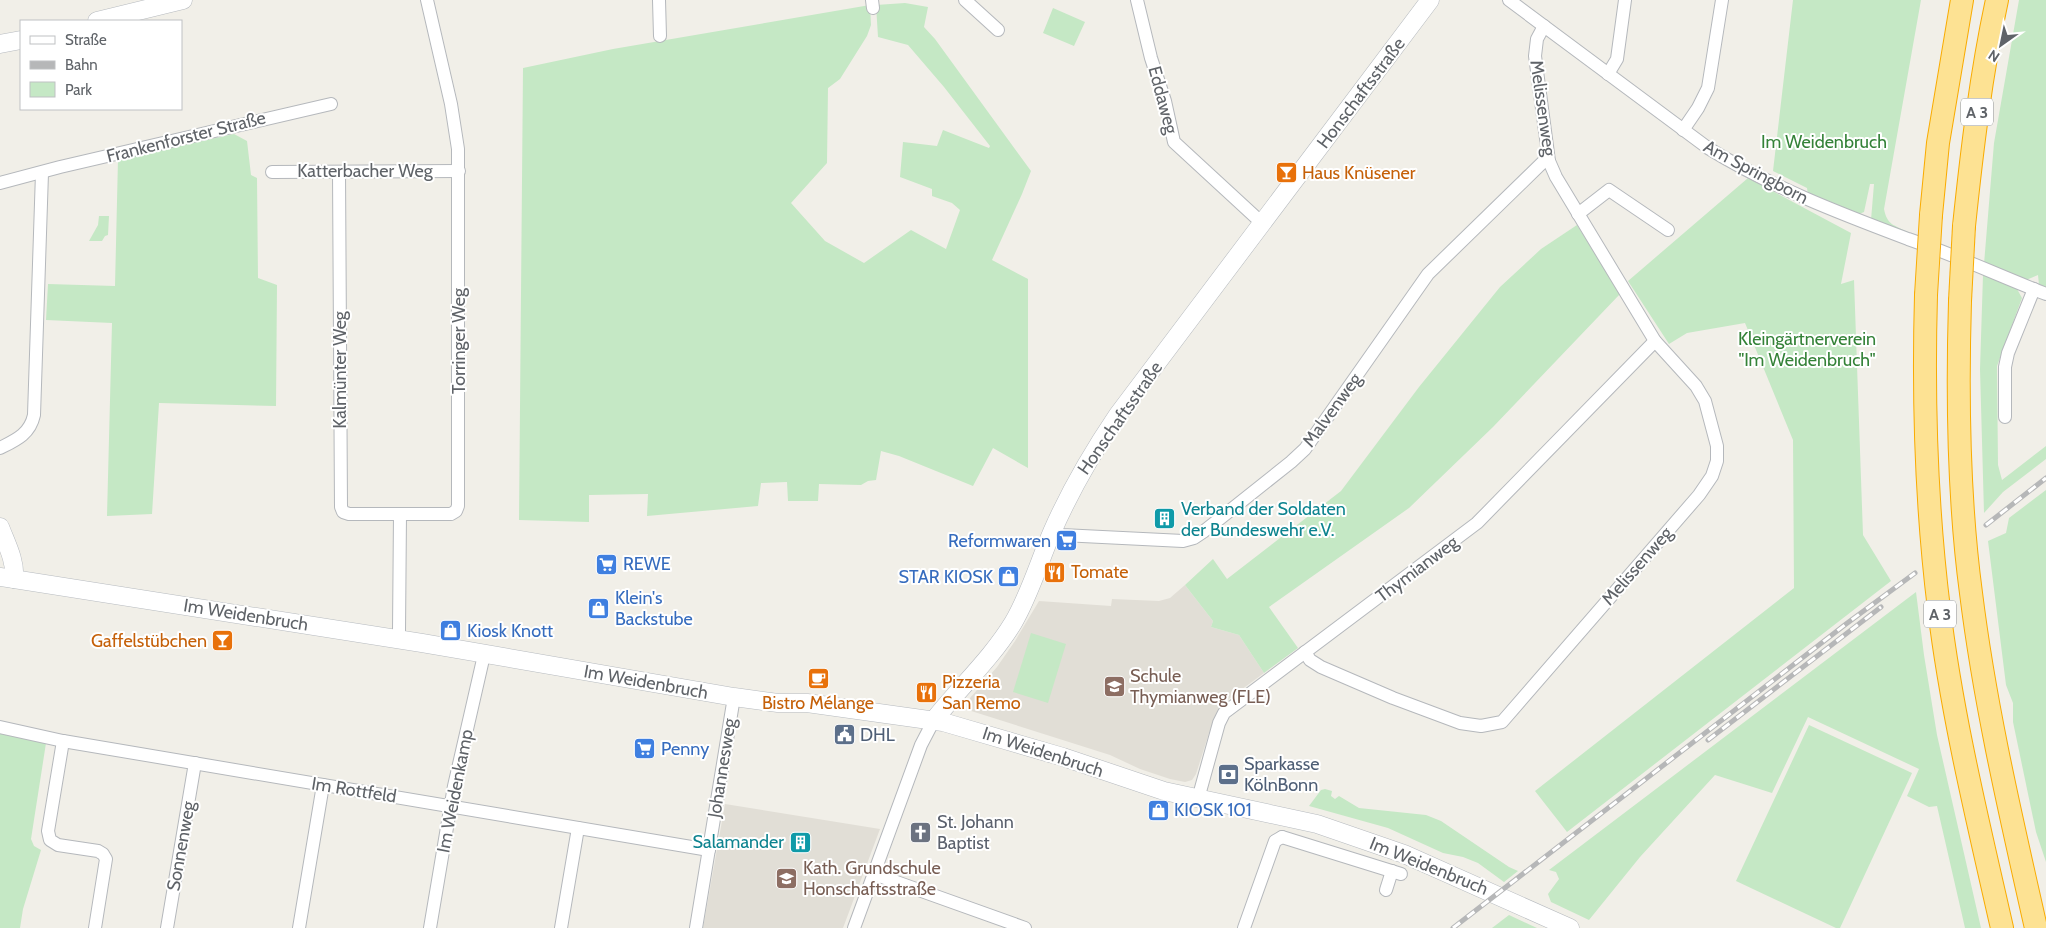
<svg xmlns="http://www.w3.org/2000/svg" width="2046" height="928" font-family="Cabin,sans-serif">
  <rect width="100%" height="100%" fill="#f1efe8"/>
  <g fill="#e1ded6">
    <path d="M1185,585l28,36 -2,6 28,8 25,38 -38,28 -8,9 -9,23 -13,41 -4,6 -7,2 -15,-3 -30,-10 -30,-14 -142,-45 2,-12 27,-31 18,-26 24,-40 72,5 1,-7 47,2 11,-3z"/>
    <path d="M725,804l155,25 -37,99h-140z"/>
  </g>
  <g fill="#c5e8c5">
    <path d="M1793,0h128l-37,209c3,16 10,16 24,23v3l-37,-15 3,-36h-4l-6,28 -7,3 -49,-20 -1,-7 -34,-17z"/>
    <path d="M2019,0h27v288l-7,-3 -1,-10 -12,5 -42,-16 10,-121z"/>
    <path d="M905,3l23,4 -4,20 11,12 96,132 -9,23 -30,66 36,19v189l-35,-20 -20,38 -74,-30 -18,-5 -5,29 -8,1 -7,4 -42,-1 -1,17h-30l-1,-19 -26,1 -3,23 -111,10 1,-22 -59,1v27l-70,-2 4,-452 90,-19 257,-44 1,20 -4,11 -27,43 -12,9 -1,75 -36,40 34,38 39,22 47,-33 35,19 14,-39 -8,-7 -20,-7v-7l-32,-12 3,-35 34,4 6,-16 46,18 1,-2 -46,-59 -36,-42 -30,-8 -2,-32z"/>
    <path d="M1053,8l32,14 -11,24 -31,-13z"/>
    <path d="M234,134l13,7 4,34 6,3 1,100 19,7 -1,121 -117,-3 -7,111 -45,2 5,-193 -66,-3 2,-36 67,2 3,-127z"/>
    <path d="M1748,178l103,55 -10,51 13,-4 9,255 28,46 -324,251 -32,-41 259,-203 -1,-148 -48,-117 -58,10 -18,11 -41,-63z"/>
    <path d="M99,216h10l-1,19 -3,1 -3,5h-13l9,-16z"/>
    <path d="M1577,225l43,69 -127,133 -84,81 -140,99 29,41 -34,25 -25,-38 -28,-8 2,-6 -28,-36 28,-26 14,20 114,-88 78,-104 81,-100 41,-38z"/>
    <path d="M1983,275l34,14 5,9 -25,68 1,99 4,15 44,-34v13l-43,33 -19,21 -4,-144z"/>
    <path d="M2046,490v372l-10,-30 -23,-110v-19l-7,-18 -18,-144 18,-8 3,-15z"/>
    <path d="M1916,592l8,63 13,80 44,193h-16l-28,-122 -8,1 -22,-11 12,-27 -111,-52 -36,76 -57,-18 -75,82 -51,63 -38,-18 -3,-8 11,-15 -3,-7 -7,-2z"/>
    <path d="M1031,633l35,11 -18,59 -35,-11z"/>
    <path d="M1809,725l103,48 -72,155h-4l-100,-47z"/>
    <path d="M0,730l46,13 -15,96 3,7 7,4 -18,59 -3,19h-20z"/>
    <path d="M1325,789l7,2 -1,5 4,3 4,-3 20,12 67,7 15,6 68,46 9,4 -14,11 -26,-19 -15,-6 -20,-4 -55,-25 -79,-22 12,-16z"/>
    <path d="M1509,915l28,13h-45z"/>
  </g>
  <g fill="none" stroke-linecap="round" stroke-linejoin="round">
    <defs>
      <g id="street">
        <path d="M659,0l1,36"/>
        <path d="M872,0l1,8"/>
        <path d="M965,0l33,30"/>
        <path d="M1137,0l14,58 14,43 9,41 89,82"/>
        <path d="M1509,0l199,148c63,39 131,65 200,91 47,16 92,37 138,55"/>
        <path d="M1608,74l9,-15 8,-59"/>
        <path d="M1683,130l15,-22 10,-20 14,-88"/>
        <path d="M272,172l187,-1"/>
        <path d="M339,172l2,335 2,5 6,2h102l5,-3 2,-5v-357l-7,-45 -24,-104"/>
        <path d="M0,183l60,-16 271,-63"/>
        <path d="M1578,214l31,-24 59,40"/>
        <path d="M2005,417v-50l3,-14 26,-64"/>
        <path d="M0,448c16,-8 30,-14 34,-33l8,-242"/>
        <path d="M1053,531l9,4 121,6 11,-3 9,-6 88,-70 14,-13 123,-175 115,-112 6,-1"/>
        <path d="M399,631l1,-117"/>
        <path d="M1305,652l5,8 11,7 72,31 67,25 21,3 21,-4 197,-227 13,-19 5,-15v-15l-12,-45 -9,-15 -41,-45 -99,-164 -7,-16 -14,-105 2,-17 7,-13"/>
        <path d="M0,727l63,14 646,109"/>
        <path d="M63,741l-15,90 2,9 8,5 40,6 5,3 3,5 -11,69"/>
        <path d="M1198,799l21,-76 5,-10 253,-190 178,-182"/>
        <path d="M1282,837l119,37"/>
        <path d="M874,874l151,54"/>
        <path d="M1386,890l6,-19"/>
        <path d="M167,928l28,-165"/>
        <path d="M299,928l24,-143"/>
        <path d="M430,928l24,-142 30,-131"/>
        <path d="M561,928l17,-100"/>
        <path d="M696,928l38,-231"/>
        <path d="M854,928l67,-183 13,-25"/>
        <path d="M1244,928l31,-87 7,-4"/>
      </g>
      <g id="secondary">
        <path d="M97,21l86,-21"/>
        <path d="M0,44l21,-4"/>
        <path d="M0,527c6,16 16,34 14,52"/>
        <path d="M0,577l422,66 312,54 44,6h29l136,19 120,35 101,34 153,33 87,30 166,74"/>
        <path d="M934,720c26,-33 57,-61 79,-97 17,-29 26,-61 39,-91 18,-41 40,-79 65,-116l313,-416"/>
      </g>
      <g id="highway">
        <path d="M1931,215l7,-72 24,-143"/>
        <path d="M1964,226c8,-76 17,-152 33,-226"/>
        <path d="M1926,295c-3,105 0,209 13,314 13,107 39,213 63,319"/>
        <path d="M1960,301c-3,98 -2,195 11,292 14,113 40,224 65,335"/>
      </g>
    </defs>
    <use href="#street" stroke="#b5b8bc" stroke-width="14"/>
    <use href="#secondary" stroke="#b6babf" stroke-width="19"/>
    <use href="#highway" stroke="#f9ab00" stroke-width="24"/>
    <use href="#street" stroke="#fff" stroke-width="12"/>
    <use href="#secondary" stroke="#fff" stroke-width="18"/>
    <use href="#highway" stroke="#fde293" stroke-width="22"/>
    <defs>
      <g id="rail">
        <path d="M1986,525l60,-47"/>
        <path d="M1708,740l173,-133"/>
        <path d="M1453,928l393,-304 69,-51"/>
      </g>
    </defs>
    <use href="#rail" stroke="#b6b7b8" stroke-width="5"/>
    <use href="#rail" stroke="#fff" stroke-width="3" stroke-dasharray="9" stroke-linecap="butt"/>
    <defs>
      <g id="highway-bridge">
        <path d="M1926,295l5,-80"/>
        <path d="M1960,301l4,-75"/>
      </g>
    </defs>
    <use href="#highway-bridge" stroke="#f9ab00" stroke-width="24" stroke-linecap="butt"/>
    <use href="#highway-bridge" stroke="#fde293" stroke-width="22"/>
  </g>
  <defs>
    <symbol id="bar-square" viewBox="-11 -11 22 22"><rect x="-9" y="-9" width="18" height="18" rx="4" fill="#e8710a" stroke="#fff"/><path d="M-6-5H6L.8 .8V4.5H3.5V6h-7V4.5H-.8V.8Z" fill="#fff"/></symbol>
    <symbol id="building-square" viewBox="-11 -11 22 22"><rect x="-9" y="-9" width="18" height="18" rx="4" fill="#0f9aa8" stroke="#fff"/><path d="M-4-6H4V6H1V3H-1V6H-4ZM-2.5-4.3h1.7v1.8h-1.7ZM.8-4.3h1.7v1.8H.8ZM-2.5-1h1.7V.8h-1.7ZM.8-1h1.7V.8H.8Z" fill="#fff"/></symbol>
    <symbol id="supermarket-square" viewBox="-11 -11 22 22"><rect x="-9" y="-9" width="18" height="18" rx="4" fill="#3f7fe0" stroke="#fff"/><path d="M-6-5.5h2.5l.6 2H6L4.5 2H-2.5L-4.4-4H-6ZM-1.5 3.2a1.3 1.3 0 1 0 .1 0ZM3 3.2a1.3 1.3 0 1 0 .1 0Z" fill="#fff"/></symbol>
    <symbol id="restaurant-square" viewBox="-11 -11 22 22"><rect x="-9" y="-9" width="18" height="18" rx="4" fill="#e8710a" stroke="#fff"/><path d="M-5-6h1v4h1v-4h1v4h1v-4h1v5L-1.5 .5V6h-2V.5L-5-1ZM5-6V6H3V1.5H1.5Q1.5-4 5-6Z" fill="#fff"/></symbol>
    <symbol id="shop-square" viewBox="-11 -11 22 22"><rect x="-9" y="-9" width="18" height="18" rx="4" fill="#3f7fe0" stroke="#fff"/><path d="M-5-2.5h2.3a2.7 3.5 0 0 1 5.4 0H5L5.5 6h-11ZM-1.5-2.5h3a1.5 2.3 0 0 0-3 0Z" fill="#fff"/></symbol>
    <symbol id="cafe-square" viewBox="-11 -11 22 22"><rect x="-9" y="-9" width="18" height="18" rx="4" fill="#e8710a" stroke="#fff"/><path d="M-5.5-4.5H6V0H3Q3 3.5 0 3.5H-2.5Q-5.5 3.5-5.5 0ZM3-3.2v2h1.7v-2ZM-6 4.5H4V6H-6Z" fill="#fff"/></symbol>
    <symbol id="school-square" viewBox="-11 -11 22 22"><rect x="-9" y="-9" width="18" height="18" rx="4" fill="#8d6e63" stroke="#fff"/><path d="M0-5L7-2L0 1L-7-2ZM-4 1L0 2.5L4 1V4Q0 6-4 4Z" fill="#fff"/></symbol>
    <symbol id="civic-square" viewBox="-11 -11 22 22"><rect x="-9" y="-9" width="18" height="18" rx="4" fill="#5c6f8a" stroke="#fff"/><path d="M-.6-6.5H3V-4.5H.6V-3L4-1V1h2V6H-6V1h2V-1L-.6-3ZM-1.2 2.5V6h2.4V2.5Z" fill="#fff"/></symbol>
    <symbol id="bank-square" viewBox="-11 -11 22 22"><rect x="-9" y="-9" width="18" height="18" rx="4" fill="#5c6f8a" stroke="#fff"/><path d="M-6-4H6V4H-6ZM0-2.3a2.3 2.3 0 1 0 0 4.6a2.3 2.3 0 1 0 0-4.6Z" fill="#fff"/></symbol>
    <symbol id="church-square" viewBox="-11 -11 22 22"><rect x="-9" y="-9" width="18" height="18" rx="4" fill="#6b7280" stroke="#fff"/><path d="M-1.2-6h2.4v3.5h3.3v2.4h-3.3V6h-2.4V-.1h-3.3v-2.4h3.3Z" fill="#fff"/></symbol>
  </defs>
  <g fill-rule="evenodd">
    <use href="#bar-square" x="1274" y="160" width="25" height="25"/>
    <use href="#building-square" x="1152" y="506" width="25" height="25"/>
    <use href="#supermarket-square" x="1054" y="528" width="25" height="25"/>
    <use href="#supermarket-square" x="594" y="552" width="25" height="25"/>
    <use href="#restaurant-square" x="1042" y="560" width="25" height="25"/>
    <use href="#shop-square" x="996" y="564" width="25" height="25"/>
    <use href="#shop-square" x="586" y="596" width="25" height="25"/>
    <use href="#shop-square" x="438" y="618" width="25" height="25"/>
    <use href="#bar-square" x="210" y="628" width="25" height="25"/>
    <use href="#cafe-square" x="806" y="666" width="25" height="25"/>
    <use href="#school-square" x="1102" y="674" width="25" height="25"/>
    <use href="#restaurant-square" x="914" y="680" width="25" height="25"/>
    <use href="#civic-square" x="832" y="722" width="25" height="25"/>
    <use href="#supermarket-square" x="632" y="736" width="25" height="25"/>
    <use href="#bank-square" x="1216" y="762" width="25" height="25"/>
    <use href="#shop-square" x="1146" y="798" width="25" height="25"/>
    <use href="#church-square" x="908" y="820" width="25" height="25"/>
    <use href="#building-square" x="788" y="830" width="25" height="25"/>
    <use href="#school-square" x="774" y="866" width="25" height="25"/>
  </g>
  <g text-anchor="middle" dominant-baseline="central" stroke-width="4" stroke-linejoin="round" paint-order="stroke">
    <g fill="#fff" stroke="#8f9295" stroke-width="1">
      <rect x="1961" y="98.5" width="32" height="27" rx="4"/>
      <rect x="1924" y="600.5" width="32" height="27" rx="4"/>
    </g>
    <g font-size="16" font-weight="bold" fill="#5f6368">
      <text x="1977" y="112">A 3</text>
      <text x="1940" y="614">A 3</text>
    </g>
    <g font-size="18" fill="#5f6368" stroke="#fff">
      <text transform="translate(1361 93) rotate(-53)">Honschaftsstraße</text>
      <text transform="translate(1163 100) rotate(75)">Eddaweg</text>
      <text transform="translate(1543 108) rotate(82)">Melissenweg</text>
      <text transform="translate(186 137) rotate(-14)">Frankenforster Straße</text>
      <text x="365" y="171">Katterbacher Weg</text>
      <text transform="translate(1756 172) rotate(28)">Am Springborn</text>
      <text transform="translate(459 341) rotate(-90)">Torringer Weg</text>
      <text transform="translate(340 370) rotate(-90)">Kalmünter Weg</text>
      <text transform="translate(1332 410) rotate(-54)">Malvenweg</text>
      <text transform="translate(1120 418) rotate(-55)">Honschaftsstraße</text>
      <text transform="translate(1637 566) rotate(-49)">Melissenweg</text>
      <text transform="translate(1417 569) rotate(-37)">Thymianweg</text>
      <text transform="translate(246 615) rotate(9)">Im Weidenbruch</text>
      <text transform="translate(646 682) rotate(10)">Im Weidenbruch</text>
      <text transform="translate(1043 752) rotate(18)">Im Weidenbruch</text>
      <text transform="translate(722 768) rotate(-81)">Johannesweg</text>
      <text transform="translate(354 790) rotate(9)">Im Rottfeld</text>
      <text transform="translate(455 791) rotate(-79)">Im Weidenkamp</text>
      <text transform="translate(181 846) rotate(-80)">Sonnenweg</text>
      <text transform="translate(1429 866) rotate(22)">Im Weidenbruch</text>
    </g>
    <g font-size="18" fill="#348238" stroke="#fff">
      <text x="1824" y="142">Im Weidenbruch</text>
      <text x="1807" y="339">Kleingärtnerverein<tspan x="1807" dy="21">"Im Weidenbruch"</tspan></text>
    </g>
    <g font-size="18" fill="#c56008" stroke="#fff" text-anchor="start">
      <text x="1302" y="173">Haus Knüsener</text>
      <text x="1071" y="572">Tomate</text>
      <text x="207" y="641" text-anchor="end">Gaffelstübchen</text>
      <text x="942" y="682">Pizzeria<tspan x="942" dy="21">San Remo</tspan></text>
      <text x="818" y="703" text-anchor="middle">Bistro Mélange</text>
    </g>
    <g font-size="18" fill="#0d838f" stroke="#fff" text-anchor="start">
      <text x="1181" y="509">Verband der Soldaten<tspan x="1181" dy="21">der Bundeswehr e.V.</tspan></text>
      <text x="784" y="842" text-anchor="end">Salamander</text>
    </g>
    <g font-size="18" fill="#366cbe" stroke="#fff" text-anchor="start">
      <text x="1051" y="541" text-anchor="end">Reformwaren</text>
      <text x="623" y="564">REWE</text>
      <text x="993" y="577" text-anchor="end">STAR KIOSK</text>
      <text x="615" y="598">Klein's<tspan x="615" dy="21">Backstube</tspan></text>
      <text x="467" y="631">Kiosk Knott</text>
      <text x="661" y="749">Penny</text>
      <text x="1174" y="810">KIOSK 101</text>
    </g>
    <g font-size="18" fill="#785e54" stroke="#fff" text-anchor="start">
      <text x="1130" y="676">Schule<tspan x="1130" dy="21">Thymianweg (FLE)</tspan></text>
      <text x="803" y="868">Kath. Grundschule<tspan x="803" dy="21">Honschaftsstraße</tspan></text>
    </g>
    <g font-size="18" fill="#4e5e75" stroke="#fff" text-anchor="start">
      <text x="860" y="735">DHL</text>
      <text x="1244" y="764">Sparkasse<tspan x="1244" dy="21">KölnBonn</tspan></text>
    </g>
    <g font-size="18" fill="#5b616d" stroke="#fff" text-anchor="start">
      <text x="937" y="822">St. Johann<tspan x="937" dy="21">Baptist</tspan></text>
    </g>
  </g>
  <rect x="20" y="20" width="162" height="90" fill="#ffffff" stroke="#bfc1c3"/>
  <rect x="30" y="36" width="25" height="8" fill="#ffffff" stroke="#bfc1c3"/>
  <text x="65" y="45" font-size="15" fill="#5f6368">Straße</text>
  <rect x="30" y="61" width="25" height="8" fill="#b6b7b8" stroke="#bfc1c3"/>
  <text x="65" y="70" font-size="15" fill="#5f6368">Bahn</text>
  <rect x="30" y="82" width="25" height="15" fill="#c5e8c5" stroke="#bfc1c3"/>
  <text x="65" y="95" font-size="15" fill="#5f6368">Park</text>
  <g transform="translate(2001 45) rotate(213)" stroke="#ffffff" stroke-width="4" paint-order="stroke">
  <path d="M0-4L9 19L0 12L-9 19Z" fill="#5f6368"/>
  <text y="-8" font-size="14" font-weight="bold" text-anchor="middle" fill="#5f6368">N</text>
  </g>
</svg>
